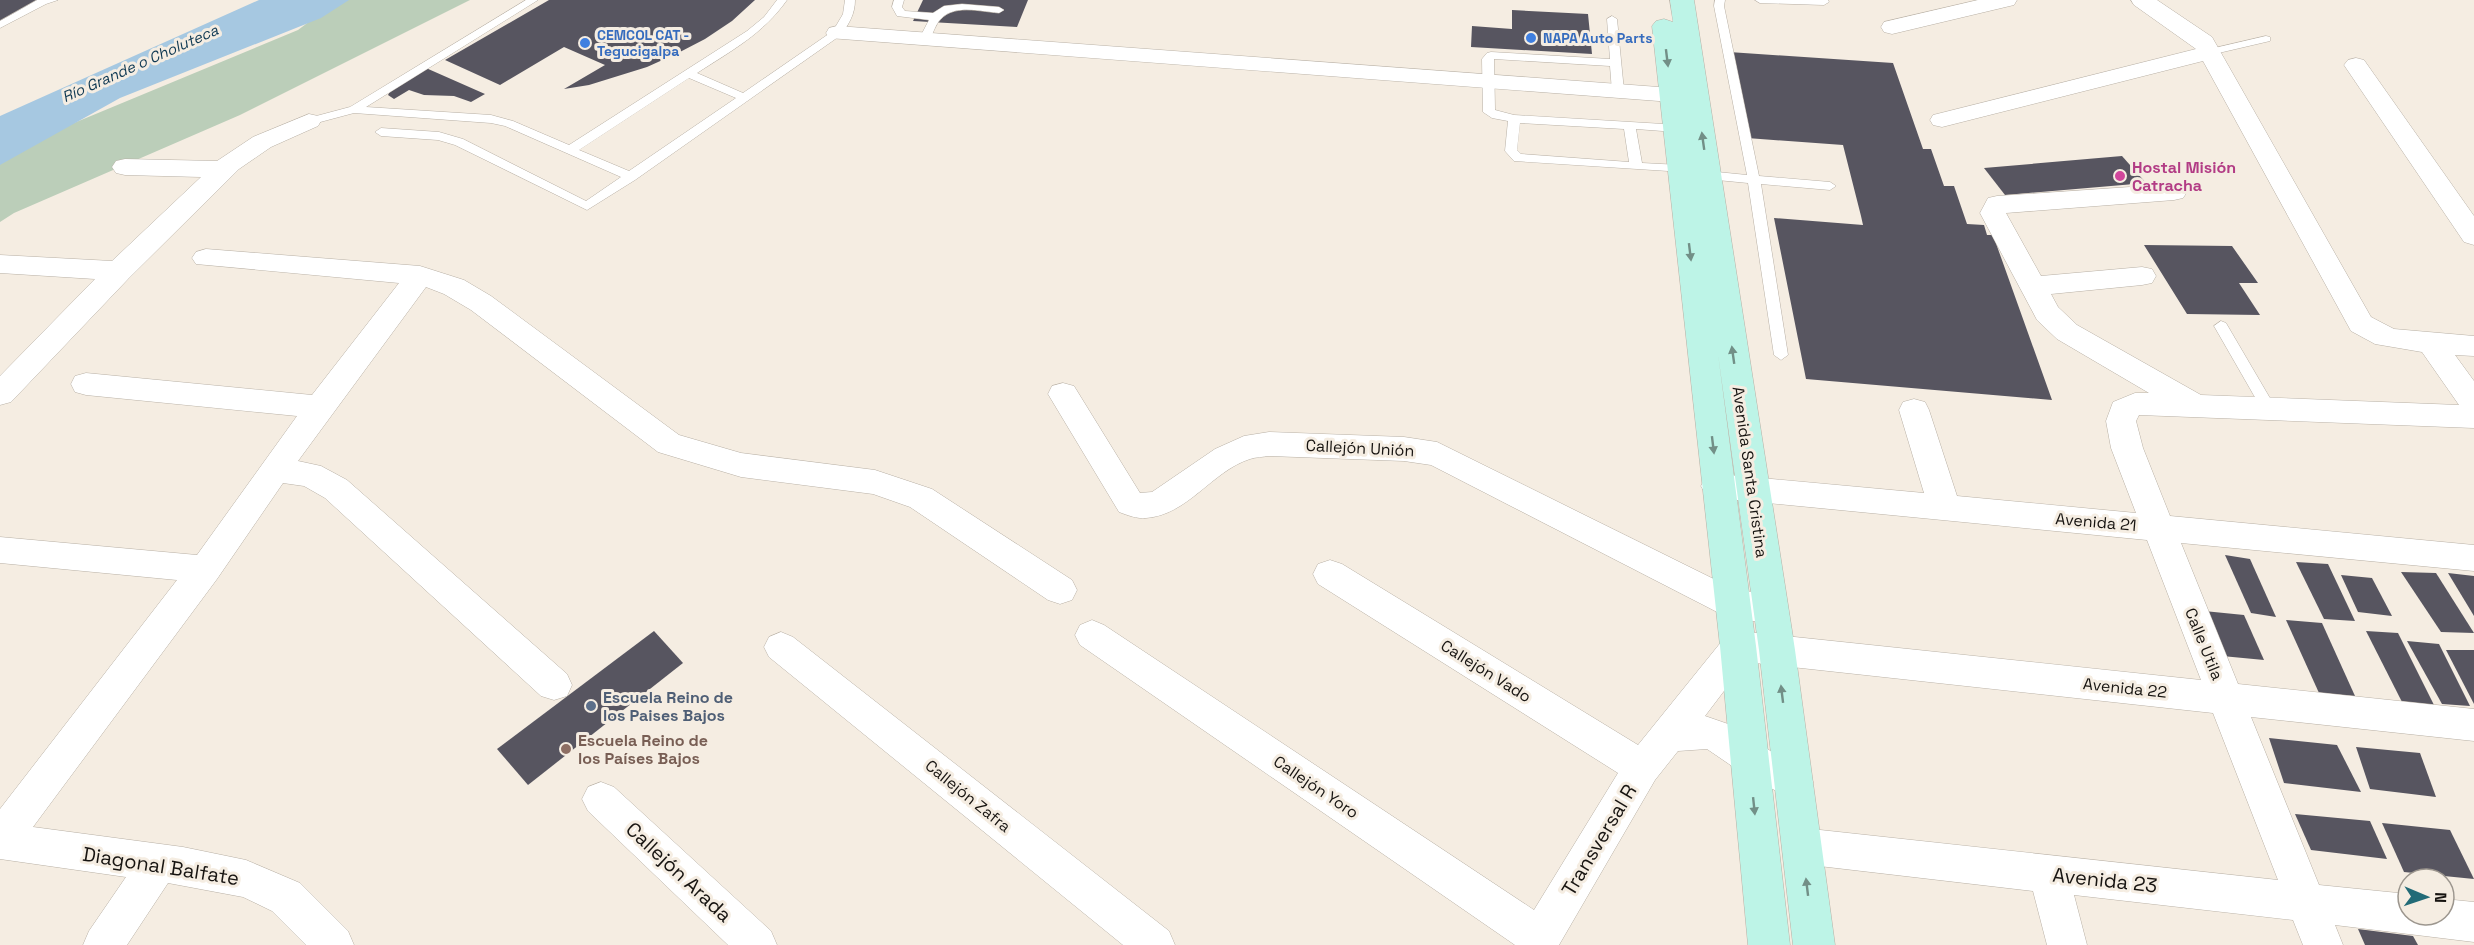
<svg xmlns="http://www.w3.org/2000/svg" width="2474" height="945" font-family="'Space Grotesk',sans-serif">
  <rect width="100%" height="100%" fill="#f5ede2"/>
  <path fill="#bbceb9" d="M338,0h132l-230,115 -226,98 -14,9v-62l45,-25 253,-105z"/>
  <path fill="#a6c8e1" d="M259,0h90l-28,18 -201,80 -120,67v-49z"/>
  <g fill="#575560">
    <path d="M0,0h41l-41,21z"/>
    <path d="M549,0h206l-23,21 -27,18 -27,14 -31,14 -58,18 -25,4 41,-24 -41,-18 -64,38 -55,-25z"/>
    <path d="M923,0h105l-11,27 -104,-6z"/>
    <path d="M1512,10l76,4 4,40 -121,-7 1,-21 40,3z"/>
    <path d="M1729,52l164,11 30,86h8l13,37h10l13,38 17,1 3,10h6l59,165 -246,-21 -32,-161 89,7 -2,-9 -18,-71 -96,-7z"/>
    <path d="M426,68l59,26 -14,8 -17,-6 -30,-1 -15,-5 -15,9 -6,-4 4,-7z"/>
    <path d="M2122,156l24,27 -141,12 -21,-27z"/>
    <path d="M2144,245l88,1 26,37h-19l21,32 -73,-1z"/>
    <path d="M2225,555l25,4 26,58 -25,-4z"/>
    <path d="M2296,562l32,2 27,57 -31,-2z"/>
    <path d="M2401,572l35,1 38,60 -33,-1z"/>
    <path d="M2448,573l26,3v40z"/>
    <path d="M2341,575l31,3 20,38 -34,-4z"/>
    <path d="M2204,611l40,4 20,45 -42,-4z"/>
    <path d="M2286,620l36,3 33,73 -36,-3z"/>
    <path d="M654,631l29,32 -155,122 -31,-36z"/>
    <path d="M2366,631l32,2 37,74 -33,-5z"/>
    <path d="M2407,641l32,3 31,62 -28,-2z"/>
    <path d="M2446,650h28v54z"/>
    <path d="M2269,738l68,7 24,47 -77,-9z"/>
    <path d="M2356,747l64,6 16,44 -66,-8z"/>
    <path d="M2295,814l75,7 17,38 -76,-9z"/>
    <path d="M2382,823l68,7 24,49 -70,-7z"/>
    <path d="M2358,929l55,7 5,9h-53z"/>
  </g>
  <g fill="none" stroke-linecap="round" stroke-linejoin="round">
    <defs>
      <g id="lane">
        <path d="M37,0h21l-12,4 -46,24v-7z"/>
        <path d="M526,0h12l-172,107 125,8 22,6 56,24 178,-114 17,-14 13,-17h10c-24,34 -56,51 -90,73l46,20 90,-62 10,-17 2,-14h10c0,14 -6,24 -14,35l-206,145 -48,30 -132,-65 -17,-5 -57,-4 -6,-4 6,-4 58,4 24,7 123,62 35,-24 -116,-51 -14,-3 -137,-10 -45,12 -6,-4 2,-2 45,-12zM689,78l47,20 -107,73 -50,-21z"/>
        <path d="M894,0h10l-2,7 3,4 28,2 11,-7 18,-2 37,3 5,3 -5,3c-24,-2 -52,-11 -64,15 -3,6 -4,12 -11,14l-5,-3 10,-19 -32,-4 -5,-9z"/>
        <path d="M1715,0h10l-1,6 35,170 71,6 6,4 -6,4 -69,-6 27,171 -7,5 -7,-5 -26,-172 -41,-4 -6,-4 6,-4 40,4 -33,-169z"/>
        <path d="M1755,0h73l1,2 -5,3 -64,-2z"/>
        <path d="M1612,16l5,3 7,72 -2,2 -4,1 -6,-3 -2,-25 -116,-7 1,51 19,5 166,10v6l-4,1 -40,-3 6,34 38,2 4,1v6l-170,-11 -9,-10 3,-30 -16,-3 -9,-6 -1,-53 5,-6 4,-1 119,7 -3,-40zM1520,123l104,6 5,33 -108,-8 -4,-4z"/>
        <path d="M2266,36l4,1v4l-60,14 -6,-3 2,-2z"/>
        <path d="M2221,321l5,2 48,82 2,4 -2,4h-10l-50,-87z"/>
      </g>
      <g id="street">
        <path d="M1978,0h39l-3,5 -122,29 -8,-2 -3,-5 3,-5z"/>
        <path d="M2131,0h26l55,37 159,280 23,12 80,7v20l-19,-1 19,26v47l-335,-13 -3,6 7,27 27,68 304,29v26l-293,-28 57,141 236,25v32l-223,-24 68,168 89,9v21h36v-16l30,3v40l-139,-17 8,20h-40l-10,-25 -219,-25 13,50h-40l-14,-54 -231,-27 -14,-5 -5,-13 5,-13 14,-5 476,52 -65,-167 -467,-51 -41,54 26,9 41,27 35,18 6,12 -6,12 -13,5 -43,-20 -44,-30 -29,2 -23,29 -96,165h-44l-435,-300 -5,-10 5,-10 12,-5 12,5 430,285 84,-137 -300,-189 -5,-10 5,-10 12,-4 12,4 296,181 88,-109 12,-5 463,49 -54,-140 -430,-42 -11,-3 -5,-9 5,-9 11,-3 207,19 -25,-83 4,-8 11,-3 11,3 4,8 28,86 179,17 -25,-65 -5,-27 7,-19 22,-9h14l-92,-54 -20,-19 -57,-107 8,-15 9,-2 177,-12 9,2 4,6 -4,6 -9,2 -168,13 35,63 101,-9 10,2 4,7 -4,7 -10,2 -91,9 7,13 19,18 124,70 258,10 -37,-53 -47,-8 -24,-13 -148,-270 -261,66 -9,-2 -3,-5 3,-5 263,-66 -62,-44z"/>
        <path d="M837,26l835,62 9,2 3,5 -3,5 -9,2 -843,-64 -3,-5 3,-5z"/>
        <path d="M2356,58l8,2 110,156v29l-10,-3 -120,-177 4,-5z"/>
        <path d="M309,114l9,2 3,5 -3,5 -47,21 -32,22 -110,109 -118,124 -11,3v-29l95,-97 -95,-6v-18l112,6 89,-84 -76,-2 -9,-2 -4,-6 4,-6 9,-2 92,2 36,-24z"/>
        <path d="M206,249l214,17 44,14 27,16 188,139 62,18 134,17 57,19 140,91 5,10 -5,10 -12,4 -12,-4 -138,-93 -37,-13 -132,-17 -83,-25 -187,-142 -27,-16 -18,-7 -128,174 23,5 26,14 220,194 5,11 -5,11 -13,4 -13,-4 -216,-198 -21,-12 -21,-3 -66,96 -184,248 150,20 63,13 54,23 48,48 6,14h-48l-34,-34 -29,-14 -75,-14 -41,62h-44l6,-14 37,-54 -126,-18v-50l177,-229 -177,-17v-26l197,18 100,-139 -211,-21 -11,-3 -4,-8 4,-8 11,-3 226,22 87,-112 -203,-19 -4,-6 4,-6z"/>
        <path d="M1063,383l11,3 66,107 12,-1 63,-43 29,-13 25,-4 135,5 33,5 299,148 34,4 12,4 5,10 -5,10c-19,7 -44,2 -63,-5l-288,-148 -27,-4 -135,-5c-6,1 -13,1 -19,3 -38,12 -62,56 -104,59 -9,1 -19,-3 -27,-6l-71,-118 4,-8z"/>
        <path d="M781,632l12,5 376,294 6,14h-52l-354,-288 -5,-10 5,-10z"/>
        <path d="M601,782l13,5 157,144 6,14h-49l-140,-134 -6,-12 6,-12z"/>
      </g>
      <path id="secondary" d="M1670,0h24l101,650 40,295h-42l-34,-295 -41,-296 38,292 34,299h-42l-28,-299 -68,-620 4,-5 8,-2 9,3z"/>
    </defs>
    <use href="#lane" stroke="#b8b0a5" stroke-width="1"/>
    <use href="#street" stroke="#b8b0a5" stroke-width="1"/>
    <use href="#secondary" stroke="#b8b0a5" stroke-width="1"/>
    <use href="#lane" fill="#fff" fill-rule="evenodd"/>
    <use href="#street" fill="#fff" fill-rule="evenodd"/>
    <use href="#secondary" fill="#bdf4e7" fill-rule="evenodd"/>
  </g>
  <defs><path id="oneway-solid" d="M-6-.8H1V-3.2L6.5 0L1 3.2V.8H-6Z" transform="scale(1.5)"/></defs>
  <g fill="#728f87">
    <use href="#oneway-solid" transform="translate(1667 58) rotate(83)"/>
    <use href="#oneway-solid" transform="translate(1703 141) rotate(-98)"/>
    <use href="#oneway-solid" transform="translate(1690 252) rotate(83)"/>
    <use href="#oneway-solid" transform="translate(1733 355) rotate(-98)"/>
    <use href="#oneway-solid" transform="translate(1713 445) rotate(83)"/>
    <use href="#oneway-solid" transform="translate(1782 694) rotate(-97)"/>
    <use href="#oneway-solid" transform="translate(1754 806) rotate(84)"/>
    <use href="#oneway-solid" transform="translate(1807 887) rotate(-97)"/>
  </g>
  <g fill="#3f7fe0" stroke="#f5ede2" stroke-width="2">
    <circle cx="1531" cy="38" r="6"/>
    <circle cx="585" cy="43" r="6"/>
  </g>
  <circle fill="#d1479c" stroke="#f5ede2" stroke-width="2" cx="2120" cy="176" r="6"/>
  <circle fill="#5c6f8a" stroke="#f5ede2" stroke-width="2" cx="591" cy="706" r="6"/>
  <circle fill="#8d6e63" stroke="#f5ede2" stroke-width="2" cx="566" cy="749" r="6"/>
  <g text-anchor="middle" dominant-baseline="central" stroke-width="6" stroke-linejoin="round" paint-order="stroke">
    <g font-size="14" font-weight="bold" fill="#366cbe" stroke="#f5ede2" text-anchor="start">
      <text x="597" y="35">CEMCOL CAT -<tspan x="597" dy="16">Tegucigalpa</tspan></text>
      <text x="1543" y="38">NAPA Auto Parts</text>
    </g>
    <g font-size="15" font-style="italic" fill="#0e3852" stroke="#f5ede2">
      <text transform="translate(140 63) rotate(-24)">Río Grande o Choluteca</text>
    </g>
    <g font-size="16" font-weight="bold" fill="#b23c85" stroke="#f5ede2" text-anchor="start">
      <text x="2132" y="167">Hostal Misión<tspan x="2132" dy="18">Catracha</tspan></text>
    </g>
    <g font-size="16" fill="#171411" stroke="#f5ede2">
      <text transform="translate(1360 448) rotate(3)">Callejón Unión</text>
      <text transform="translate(1750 472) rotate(82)">Avenida Santa Cristina</text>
      <text transform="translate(2096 522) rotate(5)">Avenida 21</text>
      <text transform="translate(2204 644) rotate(68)">Calle Utila</text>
      <text transform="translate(1486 671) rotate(32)">Callejón Vado</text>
      <text transform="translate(2125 688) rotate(6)">Avenida 22</text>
      <text transform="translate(1316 787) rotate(34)">Callejón Yoro</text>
      <text transform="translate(968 796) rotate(39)">Callejón Zafra</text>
    </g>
    <g font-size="16" font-weight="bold" fill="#4e5e75" stroke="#f5ede2" text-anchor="start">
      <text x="603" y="697">Escuela Reino de<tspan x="603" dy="18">los Paises Bajos</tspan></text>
    </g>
    <g font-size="16" font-weight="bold" fill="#785e54" stroke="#f5ede2" text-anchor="start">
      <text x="578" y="740">Escuela Reino de<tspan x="578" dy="18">los Países Bajos</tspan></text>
    </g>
    <g font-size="20" fill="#171411" stroke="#f5ede2">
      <text transform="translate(1599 840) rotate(-59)">Transversal R</text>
      <text transform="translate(161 866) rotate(9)">Diagonal Balfate</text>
      <text transform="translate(679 872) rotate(43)">Callejón Arada</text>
      <text transform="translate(2105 880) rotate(6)">Avenida 23</text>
    </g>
  </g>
  <g transform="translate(2426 897) rotate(92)"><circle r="28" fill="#f5ede2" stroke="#9c968e" stroke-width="1.5"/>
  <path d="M0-4.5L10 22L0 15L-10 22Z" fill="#226b77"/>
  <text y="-9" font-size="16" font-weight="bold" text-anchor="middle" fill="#171411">N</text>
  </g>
</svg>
